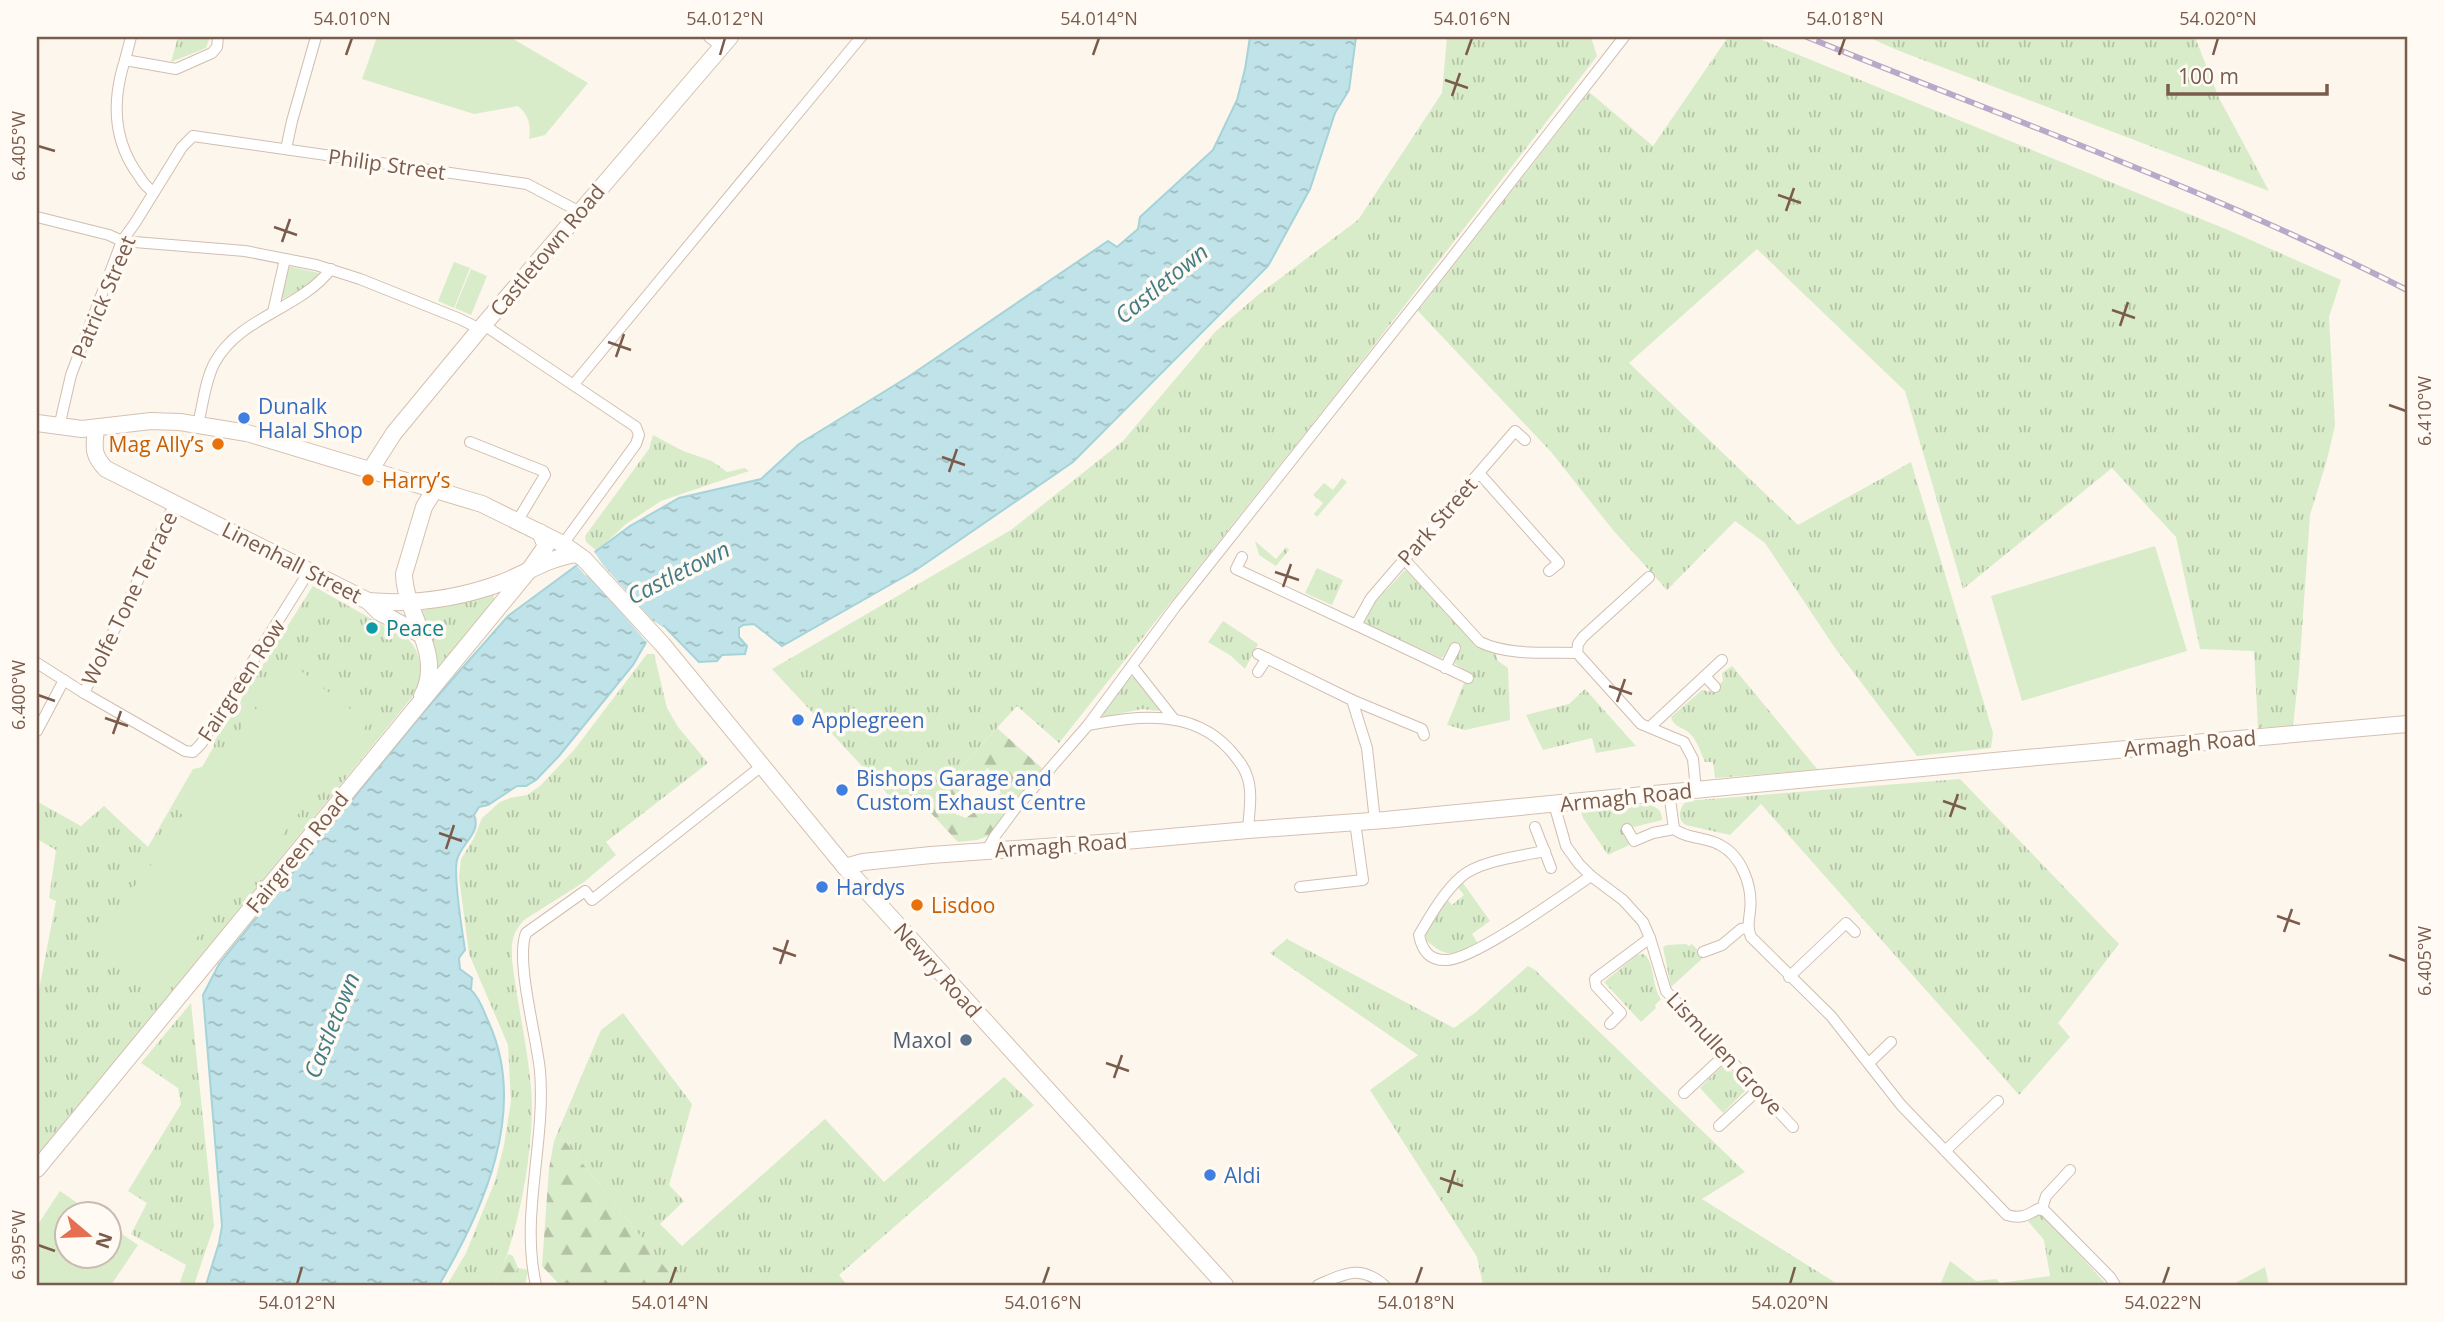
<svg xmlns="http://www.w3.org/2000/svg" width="2444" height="1322" font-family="'Open Sans',sans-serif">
  <defs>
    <pattern id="grass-tufts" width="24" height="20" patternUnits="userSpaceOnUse" patternTransform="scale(1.75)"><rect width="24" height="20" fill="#d8ecc9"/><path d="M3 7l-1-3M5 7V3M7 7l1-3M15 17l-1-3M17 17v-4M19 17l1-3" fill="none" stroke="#b4c2a5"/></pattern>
    <pattern id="forest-firs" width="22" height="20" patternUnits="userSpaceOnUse" patternTransform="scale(1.75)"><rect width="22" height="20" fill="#d8ecc9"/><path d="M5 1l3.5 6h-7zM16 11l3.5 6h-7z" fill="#b4c2a5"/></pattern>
    <pattern id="water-ripples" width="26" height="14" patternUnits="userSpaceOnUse" patternTransform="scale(1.75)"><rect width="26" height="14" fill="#bfe3e8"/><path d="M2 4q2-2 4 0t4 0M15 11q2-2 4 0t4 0" fill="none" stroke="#a0bbbe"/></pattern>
  </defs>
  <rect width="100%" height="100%" fill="#fdf6ec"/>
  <g fill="url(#grass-tufts)">
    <path d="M178,37h32l-4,11 -35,14z"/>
    <path d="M1447,37h144l6,19 -256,332 -282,355 -42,-37 -78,85 -53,1 -114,-123 239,-139 112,-89 92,-109 43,-37 100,-75 84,-127z"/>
    <path d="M1728,37h27l473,193 113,50 -12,37 6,108 -8,35 -17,55 -11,157 -6,54 -35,2 -4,-77 -54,-2 -24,-112 -64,-69 -149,121 -58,-198 -148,-142 -128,114 169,162 113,-63 82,271 -2,15 -74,8 -82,-108 -70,-105 -30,-22 -68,69 -54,-60 -61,-77 -134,-142 171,-219 64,54z"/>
    <path d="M1868,37h327l24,61 50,93 -372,-141z"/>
    <path d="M287,266l32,7 -6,10 -34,18z"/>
    <path d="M653,435l30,16 29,10 15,11 18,-4 4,3 -88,30 -35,23 -29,27 -11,-9 -1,-6 64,-87z"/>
    <path d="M1342,478l5,4 -30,35 -3,-3 9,-11 -10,-8 11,-12 9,7z"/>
    <path d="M1255,541l21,18 10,-12 3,3 -13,16 -17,-11z"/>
    <path d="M1317,568l26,12 -11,25 -27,-12z"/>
    <path d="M1405,570l6,4 67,73 17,6 3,8 10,7 2,52 -45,10 -18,-5 21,-52 -14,-10 4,-14 -8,-4 -6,11 -3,2 -74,-33 -3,-6 1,-6z"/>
    <path d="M313,586l96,54c14,16 13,32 8,51l-380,466v-157l19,-99 -7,-3 7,-48 -19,-11v-35l1,-2 43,24 23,-20 44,41 45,-78 9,-2 11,-19 2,-8z"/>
    <path d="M494,594v5l-61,83 -13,-71z"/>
    <path d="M1223,621l35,23 -13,25 -14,-13 -23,-14z"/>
    <path d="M647,654h7l13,54 11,19 30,36 -102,79 10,13 -32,27 -60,38c-12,13 -13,23 -12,40 5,42 15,84 19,127 5,54 -12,151 -37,198h-47l19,-32 29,-72 9,-36 7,-44 -3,-56 -39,-91 -10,-77 2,-18 13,-21 8,-20 18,-16 10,-4 17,-3 13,-9 34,-36z"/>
    <path d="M1732,666l86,104 -103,8 -2,-16h-8c-5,-11 -8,-23 -17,-30 -8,-6 -14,-5 -17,-15l31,-27 9,2 12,-11 -1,-8z"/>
    <path d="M1130,677h5l25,31 -1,3 -17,-2 -38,8 -2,-1 -1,-3z"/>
    <path d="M1585,689l51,57 -40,7 -4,-15 -49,12 -17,-35 43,-11z"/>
    <path d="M1960,779l159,165 -61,79 12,14 -51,58 -258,-291 -31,31 -44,-10c-10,-6 -6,-17 0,-24z"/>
    <path d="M1650,805c8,3 12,6 12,15l-40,10 7,15 -21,10 -25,-37 -2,-7z"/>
    <path d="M1463,883l27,38 -18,13 6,10c-25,11 -31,15 -52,-4v-10l21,-31 5,6 12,-10 -7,-9z"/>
    <path d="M1287,939l167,89 22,-16 52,-46 7,4 210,202 -43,27 137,86h-356l-6,-28 -107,-167 48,-35 -148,-102z"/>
    <path d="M1686,944l3,2 3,-2 12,13 -33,30 -8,-40 4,-2z"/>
    <path d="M1644,954c12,11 7,32 17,45l-6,6 1,3 -15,14 -37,-40 33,-27z"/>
    <path d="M191,1003l23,223 -20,59h-15l7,-20 -55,-31 16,-31 -19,-12 53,-87 -3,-16 -37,-25z"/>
    <path d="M623,1013l69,91 -23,81 15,16 -24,23 22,22 143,-127 59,63 120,-105 30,28 -195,170 8,10h-168l-116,-146 -9,2 47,-111z"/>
    <path d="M1722,1066l14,8 11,15 -24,24 -23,-25z"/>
    <path d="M2041,1213l66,72h-167l10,-24 26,20 20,-2 4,4 50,-7 -6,-36 -16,-19z"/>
    <path d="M2265,1267l4,18h-37z"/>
    <path d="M518,1268l10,2 -3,15h-16z"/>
  </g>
  <g fill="url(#forest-firs)" fill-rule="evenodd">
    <path d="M997,728l45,40 -54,68 -11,4 -19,2 -29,-31 -35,-5 -8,-14 53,-1zM988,768l13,25 -35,25 -16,-6 3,-16z"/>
    <path d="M563,1139l116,146h-119l-18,-19 7,-97 5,-28z"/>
    <path d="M508,1254l5,2 5,12 -9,17h-15z"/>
  </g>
  <g fill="#d8ecc9">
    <path d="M377,37h133l78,46 -43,52 -16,4c2,-14 0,-24 -11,-33l-44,8 -112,-35z"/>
    <path d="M454,262l16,6 -16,40 -16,-7z"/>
    <path d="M471,269l16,7 -16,39 -16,-7z"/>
    <path d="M2155,546l32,105 -165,50 -31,-105z"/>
    <path d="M291,663l77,60 -113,147 -4,-2 -98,126 -64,-50 98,-125 -9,-8z"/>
    <path d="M60,1191l32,22 -26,1v42h42l1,-31 29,20 -27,40h-74v-59z"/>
    <path d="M2056,1271l41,14h-46z"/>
  </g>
  <path fill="url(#water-ripples)" stroke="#a5d3da" stroke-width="2" d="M1250,37h106l-7,53 -14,23 -25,76 -42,77 -195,196 -157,108 -134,76 -28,-22 -11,1 -4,3v9l8,9 -2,8 -23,1 -5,6 -18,1 -35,-36 -12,6 -19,33 -74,91 -23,24 -10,6h-9l-29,19 -9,2 -5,8c8,18 -13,28 -17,45 -4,17 5,69 8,90l-6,8 1,11 12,9 -1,12c9,8 13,22 18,33 39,87 -5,186 -50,262h-233l13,-42 3,-17 -19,-231 16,-31 202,-249 87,-99 122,-90 49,-28 82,-19 38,-35 109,-67 200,-136 9,6 21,-18 2,-12 73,-67 24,-50 8,-31z"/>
  <path fill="#fdf6ec" d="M593,550l10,15 49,55 13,8 6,10 -8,-8 -8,5 -6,10 -58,-68 -6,-2 -8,-9z"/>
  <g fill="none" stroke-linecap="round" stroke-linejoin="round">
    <defs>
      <g id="street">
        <path d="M131,37l-6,23 51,9 36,-16 5,-6 1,-10"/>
        <path d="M709,37l13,10"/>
        <path d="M125,60c-13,40 -12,81 14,116 4,7 8,12 15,16"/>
        <path d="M286,149l6,-28 24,-84"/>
        <path d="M37,217l72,18 13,6 123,10 71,14 44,14 100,40 20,10"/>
        <path d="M273,312l12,-53"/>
        <path d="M484,325l152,102 3,8 -3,9 -73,100"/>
        <path d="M574,384l287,-347"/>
        <path d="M198,424c5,-19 7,-44 17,-62 26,-46 84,-52 116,-93"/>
        <path d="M59,427l12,-52 51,-134 13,-18 47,-76 11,-11 334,48 53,28"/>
        <path d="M470,442l73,29 2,4 -27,45"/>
        <path d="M1479,473l80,90 -10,8"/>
        <path d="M1242,557l-6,12 120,56 15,-27 144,-167 10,9"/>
        <path d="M1404,559l76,83c29,14 65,10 97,11"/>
        <path d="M1649,577l-66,60 -5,7 -1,9 64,71 43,18 9,17 3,31"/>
        <path d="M1356,625l112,53"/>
        <path d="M1258,654l94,46 15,48 8,73"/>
        <path d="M37,663l47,30 101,58 8,1 8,-8 107,-171"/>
        <path d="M1132,666l41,52"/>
        <path d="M1445,668l10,-20"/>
        <path d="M1258,672l9,-14"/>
        <path d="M1705,676l10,11"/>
        <path d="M84,693l91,-190"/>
        <path d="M1352,700l70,29 2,6"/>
        <path d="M1088,725c49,-9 103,-17 141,24 7,8 15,17 18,27 6,16 2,37 1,54"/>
        <path d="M1650,727l72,-67"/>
        <path d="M37,731l27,-51"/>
        <path d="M1669,792l5,37c13,10 32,8 46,16 22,11 33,42 30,66 -1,10 -3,16 1,26l80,79 70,89 106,110c13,4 19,1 31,-6l7,2 65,66 5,8"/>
        <path d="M1554,804l12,42 13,18 12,12 32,24 20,22 7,16 16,53 127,136"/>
        <path d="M1535,827l16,41"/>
        <path d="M1627,829l7,12 19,-8 21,-4"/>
        <path d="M987,850l8,-14 20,-27 73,-84 88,-119 271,-342 177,-227"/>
        <path d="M1545,851c-24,5 -66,10 -84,26 -18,16 -30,38 -42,58 3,15 10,26 28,25 28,-1 116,-65 144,-84"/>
        <path d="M1300,887l63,-7 -8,-58"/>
        <path d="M1703,952l19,-7 19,-16 6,-1"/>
        <path d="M1789,977l57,-54 9,9"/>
        <path d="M1610,1024l11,-11 -25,-27 -1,-7 55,-41"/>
        <path d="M1869,1063l22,-21"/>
        <path d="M1684,1093l42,-39"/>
        <path d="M1719,1126l40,-37"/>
        <path d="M1945,1151l53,-50"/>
        <path d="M2042,1209l4,-13 24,-26"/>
        <path d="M536,1285c-16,-70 10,-143 4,-214 -3,-33 -25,-111 -14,-138l59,-42 7,9 171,-135"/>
        <path d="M1318,1285c26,-11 42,-21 66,0"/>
      </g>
      <g id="secondary">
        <path d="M37,423l45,6 69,-8 29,1 67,11 235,71 81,40 21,15 79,86 182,222 380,418"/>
        <path d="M96,428c-2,19 -4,27 10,41l262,132c46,4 89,-2 133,-18 26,-10 47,-25 75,-29"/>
        <path d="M371,469l23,-36 86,-104 250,-292"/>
        <path d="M368,601l11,11 41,22"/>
        <path d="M422,696c23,-42 -17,-80 -18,-122l20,-67 11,-18"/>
        <path d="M845,867l18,-5 68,-7 183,-13 134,-12 137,-10 620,-60 402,-36"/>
        <path d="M37,1169l493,-600 16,-23 -6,-14"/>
      </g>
    </defs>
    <use href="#street" stroke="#d1beb0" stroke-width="12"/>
    <use href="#secondary" stroke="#d6c0b0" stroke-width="18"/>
    <use href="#street" stroke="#fff" stroke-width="10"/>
    <use href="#secondary" stroke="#fff" stroke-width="16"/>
    <defs>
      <path id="rail" d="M1807,37c201,82 407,154 600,253"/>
    </defs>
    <use href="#rail" stroke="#b9a8c9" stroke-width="6"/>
    <use href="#rail" stroke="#fffaf3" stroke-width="3.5" stroke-dasharray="10" stroke-linecap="butt"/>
  </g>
  <path fill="none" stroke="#7a5c4d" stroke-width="2.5" d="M346,55l6,-17M720,55l5,-17M1093,55l6,-17M1466,55l6,-17M1839,55l6,-17M2213,55l5,-17M1445,80l23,8M1452,96l8,-23M38,146l17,5M1778,195l23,8M1786,211l8,-23M274,227l23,8M282,242l8,-23M2112,310l23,8M2120,326l8,-24M608,342l23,8M616,357l8,-23M2389,405l17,6M942,457l23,8M949,472l8,-23M1275,572l24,8M1283,587l8,-23M1609,686l23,8M38,695l17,6M1617,702l8,-23M105,718l23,8M113,734l8,-23M1943,801l23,8M1950,817l8,-23M439,833l23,8M446,849l8,-24M2277,916l23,8M2284,932l8,-23M773,948l23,8M2389,955l17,6M780,964l8,-24M1106,1063l23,8M1114,1078l8,-23M1440,1178l23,8M1448,1193l7,-23M38,1245l17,6M297,1284l5,-17M670,1284l6,-17M1043,1284l6,-17M1416,1284l6,-17M1790,1284l5,-17M2163,1284l6,-17"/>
  <g fill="#3f7fe0" stroke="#fffaf3" stroke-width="2.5">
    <circle cx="244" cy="418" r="7"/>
    <circle cx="798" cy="720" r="7"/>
    <circle cx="842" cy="790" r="7"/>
    <circle cx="822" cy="887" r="7"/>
    <circle cx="1210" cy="1175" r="7"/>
  </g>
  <g fill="#e8710a" stroke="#fffaf3" stroke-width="2.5">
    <circle cx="218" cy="444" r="7"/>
    <circle cx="368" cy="480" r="7"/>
    <circle cx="917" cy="905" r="7"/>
  </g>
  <circle fill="#0f9aa8" stroke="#fffaf3" stroke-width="2.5" cx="372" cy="628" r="7"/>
  <circle fill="#5c6f8a" stroke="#fffaf3" stroke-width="2.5" cx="966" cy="1040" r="7"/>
  <g text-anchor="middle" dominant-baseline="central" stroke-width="7" stroke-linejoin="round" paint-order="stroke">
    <g font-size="21" fill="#7a5c4d" stroke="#fffaf3">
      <text transform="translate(387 164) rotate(8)">Philip Street</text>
      <text transform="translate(547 250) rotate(-50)">Castletown Road</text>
      <text transform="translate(103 297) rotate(-67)">Patrick Street</text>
      <text transform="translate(1437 521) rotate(-49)">Park Street</text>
      <text transform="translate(292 562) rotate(27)">Linenhall Street</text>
      <text transform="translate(129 598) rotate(-64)">Wolfe Tone Terrace</text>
      <text transform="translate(241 680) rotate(-57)">Fairgreen Row</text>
      <text transform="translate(2190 743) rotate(-5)">Armagh Road</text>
      <text transform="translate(1626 797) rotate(-6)">Armagh Road</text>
      <text transform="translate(1061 845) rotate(-4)">Armagh Road</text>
      <text transform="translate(297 852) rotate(-51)">Fairgreen Road</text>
      <text transform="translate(938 970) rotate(48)">Newry Road</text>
      <text transform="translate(1725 1053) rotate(47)">Lismullen Grove</text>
    </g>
    <g font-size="21" fill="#366cbe" stroke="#fffaf3" text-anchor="start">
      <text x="258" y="406">Dunalk<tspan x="258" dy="24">Halal Shop</tspan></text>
      <text x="812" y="720">Applegreen</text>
      <text x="856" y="778">Bishops Garage and<tspan x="856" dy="24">Custom Exhaust Centre</tspan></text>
      <text x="836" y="887">Hardys</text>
      <text x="1224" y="1175">Aldi</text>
    </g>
    <g font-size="21" fill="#c56008" stroke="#fffaf3" text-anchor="start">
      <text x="204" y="444" text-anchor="end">Mag Ally’s</text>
      <text x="382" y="480">Harry’s</text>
      <text x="931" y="905">Lisdoo</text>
    </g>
    <g font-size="21" fill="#0d838f" stroke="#fffaf3" text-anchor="start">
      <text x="386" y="628">Peace</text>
    </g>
    <g font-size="21" fill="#4e5e75" stroke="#fffaf3" text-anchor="end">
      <text x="952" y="1040">Maxol</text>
    </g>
    <g font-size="23" font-style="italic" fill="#437c86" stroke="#fffaf3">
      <text transform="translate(1161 283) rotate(-39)">Castletown</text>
      <text transform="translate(678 572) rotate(-27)">Castletown</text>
      <text transform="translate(331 1025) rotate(-68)">Castletown</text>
    </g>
  </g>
  <rect width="2444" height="1322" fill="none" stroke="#fffaf3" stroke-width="77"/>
  <g transform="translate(88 1235) rotate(109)"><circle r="33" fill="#fffaf3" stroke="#cabbb1" stroke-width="2"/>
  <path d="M0-5L12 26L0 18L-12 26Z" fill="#e76f51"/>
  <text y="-10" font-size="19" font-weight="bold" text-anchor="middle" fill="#7a5c4d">N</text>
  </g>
  <path d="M2168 84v10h159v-10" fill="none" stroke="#7a5c4d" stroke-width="3.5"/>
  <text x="2178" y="84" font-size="21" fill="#7a5c4d" stroke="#fffaf3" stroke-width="5" paint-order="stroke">100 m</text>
  <rect x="38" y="38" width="2368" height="1246" fill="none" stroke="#7a5c4d" stroke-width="2.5"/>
  <g font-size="18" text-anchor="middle" fill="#7a5c4d">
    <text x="352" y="25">54.010°N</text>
    <text x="725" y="25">54.012°N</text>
    <text x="1099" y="25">54.014°N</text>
    <text x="1472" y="25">54.016°N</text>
    <text x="1845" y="25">54.018°N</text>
    <text x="2218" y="25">54.020°N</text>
    <text transform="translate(19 146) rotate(-90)" y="6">6.405°W</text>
    <text transform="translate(2425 411) rotate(-90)" y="6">6.410°W</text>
    <text transform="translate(19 695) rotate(-90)" y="6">6.400°W</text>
    <text transform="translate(2425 961) rotate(-90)" y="6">6.405°W</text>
    <text transform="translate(19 1245) rotate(-90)" y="6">6.395°W</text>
    <text x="297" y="1309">54.012°N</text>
    <text x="670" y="1309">54.014°N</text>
    <text x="1043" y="1309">54.016°N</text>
    <text x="1416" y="1309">54.018°N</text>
    <text x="1790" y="1309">54.020°N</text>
    <text x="2163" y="1309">54.022°N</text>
  </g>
</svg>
